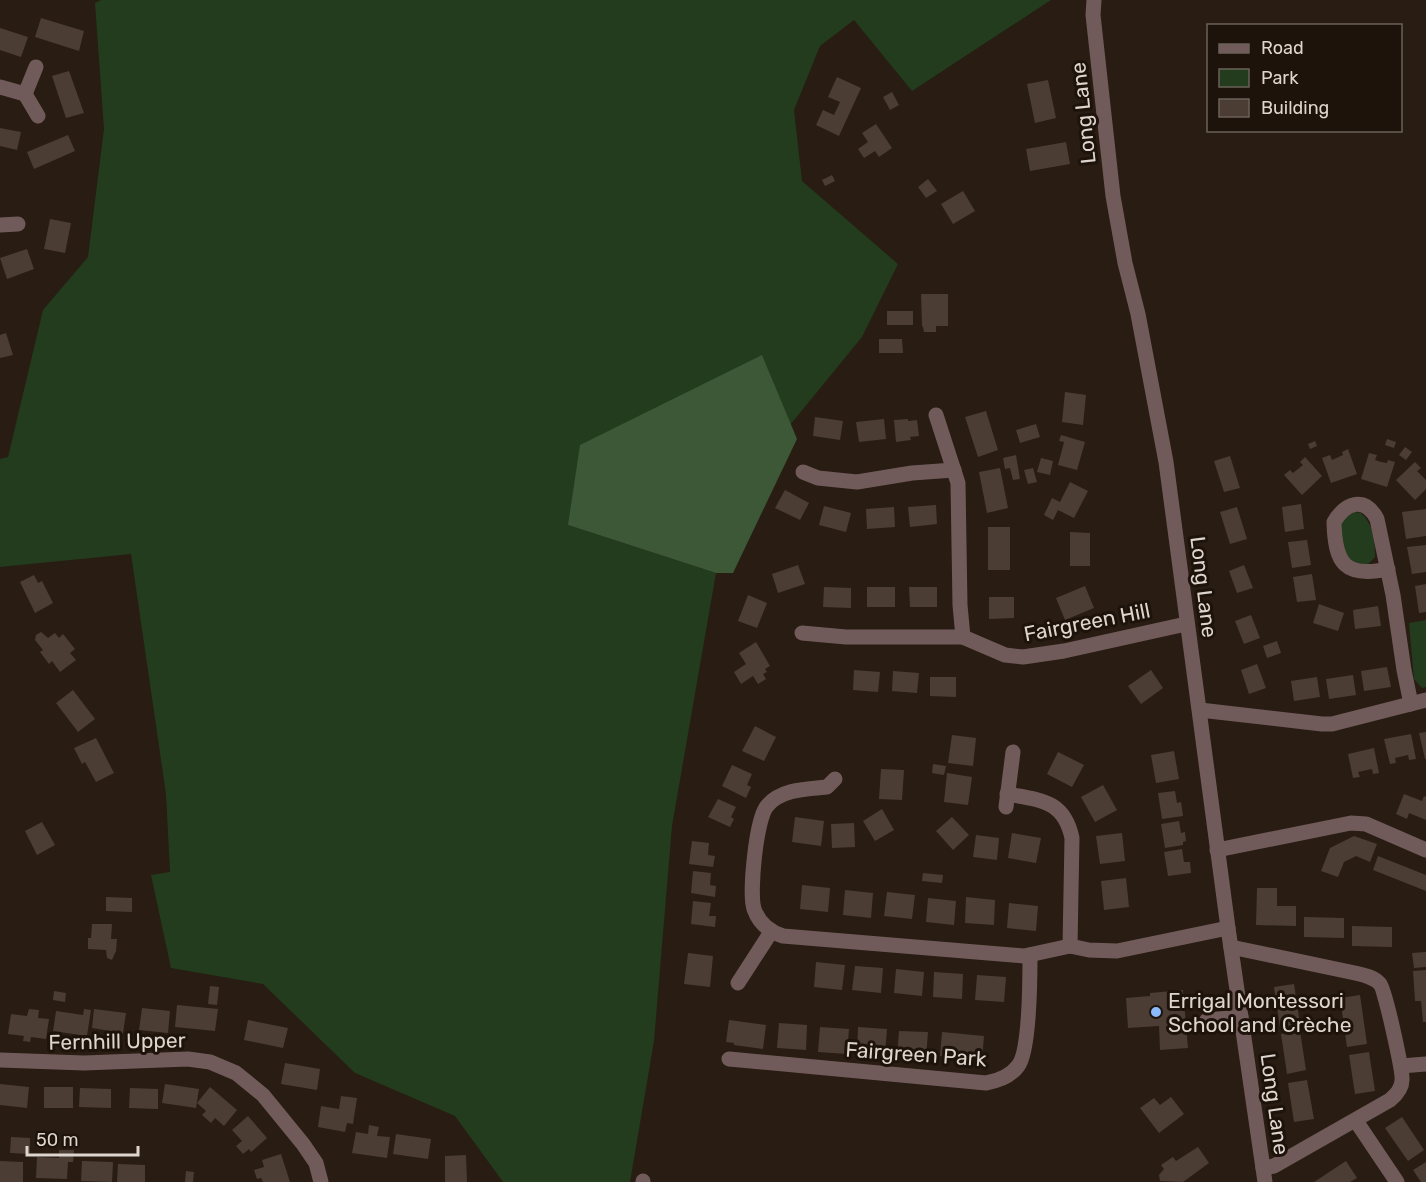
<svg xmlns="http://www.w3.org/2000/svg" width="1426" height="1182" font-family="Rubik,sans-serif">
  <rect width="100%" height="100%" fill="#281c13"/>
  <g fill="#223c1d">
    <path d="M101,0h950l-139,91 -58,-71 -34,26 -26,64 8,71 96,83 -36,73 -72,88 -28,-69 -194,169 148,48 -44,253 -18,215 -24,141h-127l-48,-66 -100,-43 -92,-89 -92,-16 -20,-93 19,-3 -4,-78 -35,-240 -131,13v-108l8,-2 35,-147 45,-53 16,-128 -9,-126z"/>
    <path d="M1354,512l7,1c12,11 14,27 14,44l-8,8 -20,-5c-5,-19 -15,-36 7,-48z"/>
    <path d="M1426,620v67l-4,1 -8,-9 -5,-56z"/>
  </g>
  <path fill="#3c5836" d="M762,355l35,84 -64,134h-17l-148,-48 12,-80z"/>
  <g fill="#4b3d34">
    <path d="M41,18l43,13 -5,20 -44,-14z"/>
    <path d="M0,28l28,9 -7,20 -21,-7z"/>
    <path d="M69,71l15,42 -18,5 -14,-42z"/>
    <path d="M837,77l24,11 -22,48 -23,-11 7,-15 11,5 6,-13 -12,-5z"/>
    <path d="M1048,80l8,38 -21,5 -8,-39z"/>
    <path d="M892,92l7,13 -9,5 -7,-13z"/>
    <path d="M876,124l16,24 -13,9 -4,-6 -11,7 -6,-9 10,-7 -6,-9z"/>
    <path d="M0,128l21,4 -4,18 -17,-4z"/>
    <path d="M68,135l7,16 -41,18 -7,-17z"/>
    <path d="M1066,142l4,22 -40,7 -4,-22z"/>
    <path d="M832,175l3,6 -10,5 -3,-6z"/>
    <path d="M928,179l9,12 -11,7 -8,-11z"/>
    <path d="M963,191l12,20 -22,13 -12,-20z"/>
    <path d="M50,219l21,4 -6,30 -21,-4z"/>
    <path d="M27,249l7,20 -27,10 -7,-21z"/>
    <path d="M921,294h27v32h-12v6h-12l-1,-5 -1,-1z"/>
    <rect x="887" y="311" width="26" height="14"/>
    <path d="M6,333l7,22 -13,3v-23z"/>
    <path d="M879,339h23l1,14h-24z"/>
    <path d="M1065,392l21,3 -3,30 -21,-3z"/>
    <path d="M986,411l12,39 -20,7 -13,-40z"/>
    <path d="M815,417l28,4 -3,19 -27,-4z"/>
    <path d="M884,419l2,20 -27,3 -3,-20z"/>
    <path d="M908,419v2l9,-1 2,16 -9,1 1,3 -15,2 -2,-22z"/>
    <path d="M1036,424l4,13 -20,6 -4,-13z"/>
    <path d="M1061,435l24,7 -8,28 -19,-5 6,-23 -5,-1z"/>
    <path d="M1387,439l9,3 -2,6 -9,-3z"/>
    <path d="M1315,441l2,5 -7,3 -2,-5z"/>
    <path d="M1405,447l7,5 -6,8 -7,-5z"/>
    <path d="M1348,449l9,25 -26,9 -9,-25 8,-3 2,5 11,-5 -1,-3z"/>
    <path d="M1369,453l8,2 -2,5 6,2 6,1 1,-3 7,2 -8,25 -26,-8z"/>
    <path d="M1016,455l4,24 -7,1 -3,-12 -5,1 -2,-11z"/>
    <path d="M1230,456l10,32 -16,4 -10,-31z"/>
    <path d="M1305,457l17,19 -20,19 -18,-20 6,-5 3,3 10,-8 -3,-3z"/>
    <path d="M1041,458l12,3 -3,14 -13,-3z"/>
    <path d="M1415,462l6,6 -4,3 9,9v9l-11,11 -19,-20z"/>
    <path d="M1000,468l8,40 -21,5 -8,-41z"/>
    <path d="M1033,468l4,14 -9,2 -4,-14z"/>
    <path d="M1070,482l18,9 -14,27 -16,-8 -5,10 -9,-5 8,-17 8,4z"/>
    <path d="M785,490l24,13 -9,17 -25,-12z"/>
    <path d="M1301,504l3,25 -19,3 -3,-25z"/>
    <path d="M936,505l1,19 -27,3 -2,-20z"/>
    <path d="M824,506l27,7 -5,19 -27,-7z"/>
    <path d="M894,507l1,20 -28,2 -1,-20z"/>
    <path d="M1237,507l10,32 -17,5 -10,-32z"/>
    <path d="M1426,509v27l-20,3 -4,-27z"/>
    <rect x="988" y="527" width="22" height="43"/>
    <path d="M1070,532l20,1v33h-20z"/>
    <path d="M1307,540l4,25 -19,3 -4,-26z"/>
    <path d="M1426,545v27l-14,2 -5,-27z"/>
    <path d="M798,565l7,19 -27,9 -6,-19z"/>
    <path d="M1244,565l9,23 -16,5 -8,-22z"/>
    <path d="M1312,574l4,26 -19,2 -4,-25z"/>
    <path d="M34,575l4,8 4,-2 11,22 -18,10 -15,-31z"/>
    <path d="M1426,584v28l-7,1 -4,-27z"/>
    <path d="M1085,586l9,22 -29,12 -9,-22z"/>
    <path d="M824,587l27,1v20l-28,-1z"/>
    <rect x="867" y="587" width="28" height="20"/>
    <path d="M909,587h28v20h-27z"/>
    <path d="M748,595l19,8 -10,25 -19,-7z"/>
    <path d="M989,597h25v21l-25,1z"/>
    <path d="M1319,604l25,9 -6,18 -25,-8z"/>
    <path d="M1378,606l3,20 -26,3 -2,-19z"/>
    <path d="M1251,615l9,23 -16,6 -9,-23z"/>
    <path d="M41,632l7,6 7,-5 4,5 4,-4 12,15 -5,4 6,7 -16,12 -8,-11 -3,3 -9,-12 3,-2 -8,-10 1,-5z"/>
    <path d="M1277,641l4,12 -14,5 -4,-12z"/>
    <path d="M756,642l14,24 -5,3 2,3 -4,2 3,5 -8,5 -5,-8 -12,8 -7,-12 12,-8 -7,-11z"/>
    <path d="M1257,664l9,24 -17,6 -8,-24z"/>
    <path d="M1387,667l4,20 -27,4 -3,-20z"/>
    <path d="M854,670l26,2 -2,20 -25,-2z"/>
    <path d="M1151,670l12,18 -22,16 -13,-18z"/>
    <path d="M893,671l26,2 -2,20 -25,-2z"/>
    <path d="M1353,675l3,20 -27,4 -3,-20z"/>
    <path d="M930,677h26v20l-26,-1z"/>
    <path d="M1317,677l3,20 -26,4 -3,-20z"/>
    <path d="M73,690l22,29 -17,13 -22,-29z"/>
    <path d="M755,726l21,11 -12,24 -22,-10z"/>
    <path d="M1426,732v27h-1l-6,-26z"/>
    <path d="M1411,734l5,25 -7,1 -1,-5 -13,3 1,5 -6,1 -6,-25z"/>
    <path d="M952,735l24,3 -3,28 -25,-3z"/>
    <path d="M96,738l18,35 -18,9 -11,-20 -3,2 -8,-16z"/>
    <path d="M1374,748l5,25 -6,1 -1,-5 -14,3 2,5 -7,1 -5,-24z"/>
    <path d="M1174,751l5,28 -23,4 -5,-28z"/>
    <path d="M1058,752l26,13 -12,22 -25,-13z"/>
    <path d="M933,764l13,2 -2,9 -12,-2z"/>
    <path d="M732,765l20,9 -5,11 4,2 -5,11 -24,-12z"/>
    <path d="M881,769l23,1 -2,30 -23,-1z"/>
    <path d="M947,773l25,4 -4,28 -24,-3z"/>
    <path d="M1103,785l14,25 -22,12 -14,-25z"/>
    <path d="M1175,791l2,12 4,-1 2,14 -21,3 -4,-26z"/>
    <path d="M1404,794l18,7 2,-5 2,1v23l-17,-7 -2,6 -11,-5z"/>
    <path d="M718,799l18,8 -5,10 3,2 -4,8 -22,-10z"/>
    <path d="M882,809l12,21 -19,11 -12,-20z"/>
    <path d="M795,817l29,4 -3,25 -29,-4z"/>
    <path d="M952,817l17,18 -16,15 -17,-19z"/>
    <path d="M1179,821l2,12 4,-1 1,9 -3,1v3l-18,3 -4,-24z"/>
    <path d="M42,822l13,23 -18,10 -12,-24z"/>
    <path d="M854,823l1,24 -23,1 -1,-24z"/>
    <path d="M1012,833l29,5 -5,25 -28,-5z"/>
    <path d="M1122,833l3,28 -25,3 -4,-28z"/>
    <path d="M976,835l23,3 -2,22 -24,-3z"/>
    <path d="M1354,836l23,8 -7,18 -14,-6 -12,6 -6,15 -17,-6 9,-23z"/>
    <path d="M692,841l17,2 -1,12 7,1 -2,11 -24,-3z"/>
    <path d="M1182,849l2,13h6l1,11 -23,3 -4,-24z"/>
    <path d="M1378,856l48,19v16l-53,-21z"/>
    <path d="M693,871l18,2 -1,12 6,1 -1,11 -24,-4z"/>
    <path d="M923,873l20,2 -1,8 -20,-2z"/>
    <path d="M1126,878l3,29 -25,3 -3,-29z"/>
    <path d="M802,885l28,3 -2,24 -28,-3z"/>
    <path d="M1257,888h20v18h19v20l-40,-1z"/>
    <path d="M845,890l28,3 -2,25 -28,-3z"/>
    <path d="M887,892l28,3 -3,24 -28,-3z"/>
    <path d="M106,897l26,1v14l-26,-1z"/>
    <path d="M966,897l29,3 -1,25 -29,-2z"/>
    <path d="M928,898l28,3 -2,24 -28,-3z"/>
    <path d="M693,901l18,2 -2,13h7l-1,11 -24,-3z"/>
    <path d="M1009,903l29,3 -2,25 -29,-3z"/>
    <path d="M1304,917l40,1v20l-40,-1z"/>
    <path d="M92,924h20l-1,15h6l-1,12 -4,9 -5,-2 -1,-8 -18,-1v-11h3z"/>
    <path d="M1352,926l40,1v20l-40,-1z"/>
    <path d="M1426,952v15l-12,1 -2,-15z"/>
    <path d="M688,953l25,3 -3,31 -26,-3z"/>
    <path d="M816,962l29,3 -3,25 -28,-3z"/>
    <path d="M855,966l28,2 -2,25 -29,-3z"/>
    <path d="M896,969l28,3 -2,24 -28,-3z"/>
    <path d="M1426,970v52h-3l-2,-21h-6l-2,-30z"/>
    <path d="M934,972l29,2 -1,25 -29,-2z"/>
    <path d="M977,975l29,2 -2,25 -29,-2z"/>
    <path d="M1294,984l6,40 -20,3 -6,-40z"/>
    <path d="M210,986l9,1 -2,18 -9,-1z"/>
    <path d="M1183,990l5,58 -28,2 -1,-24 -31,2 -2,-30 24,-2v-3z"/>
    <path d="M54,991l12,2 -1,9 -12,-2z"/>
    <path d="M1360,995l7,49 -20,3 -7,-49z"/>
    <path d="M177,1005l41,4 -3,22 -40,-4z"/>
    <path d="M142,1008l28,3 -2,22 -29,-3z"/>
    <path d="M29,1009l10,1 -1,8 11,1 -3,20 -15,-2 -1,5 -7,-1 1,-5 -16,-2 3,-20 16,2z"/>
    <path d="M84,1009l7,1 -4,26 -34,-5 3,-20 27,4z"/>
    <path d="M94,1009l32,4 -3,20 -31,-5z"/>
    <path d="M248,1020l40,8 -5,20 -39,-8z"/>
    <path d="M729,1020l37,5 -3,24 -29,-4v-2l-8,-1z"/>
    <path d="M779,1023l28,2 -1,25 -29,-2z"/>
    <path d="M820,1027l29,2 -2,25 -29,-2z"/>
    <path d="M858,1027l29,2 -2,25 -28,-2z"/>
    <path d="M899,1031l29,1 -2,26 -29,-2z"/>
    <path d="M1300,1031l6,39 -19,4 -6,-40z"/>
    <path d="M942,1032l42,4 -2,24 -42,-4z"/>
    <path d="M1369,1052l6,39 -20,3 -6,-39z"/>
    <path d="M285,1063l35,6 -3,21 -36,-6z"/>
    <path d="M1307,1080l7,39 -20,3 -6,-39z"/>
    <path d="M0,1084l29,3 -2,21 -27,-3z"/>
    <path d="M165,1084l34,5 -3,19 -34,-5z"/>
    <rect x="44" y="1087" width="29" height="21"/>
    <path d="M210,1087l27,23 -13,16 -9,-8 -4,5 -9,-8 4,-4 -9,-8z"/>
    <path d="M80,1088l31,1v19l-32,-1z"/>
    <path d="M130,1088l28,1v20l-29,-1z"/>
    <path d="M341,1096l16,2 -4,26 -6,-1 -2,9 -27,-5 3,-21 18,3z"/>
    <path d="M1171,1097l13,17 -25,19 -19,-25 14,-10 6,7z"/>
    <path d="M248,1116l19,22 -16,14 -2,-3 -6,5 -7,-8 6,-5 -10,-11z"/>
    <path d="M1402,1117l22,33 -16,11 -23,-33z"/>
    <path d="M369,1125l10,2 -2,9 13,1 -3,21 -35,-5 4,-21 12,2z"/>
    <path d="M396,1134l35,5 -3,20 -35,-5z"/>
    <path d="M11,1137l19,1v16l-20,-1z"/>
    <path d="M1198,1147l11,16 -26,19 -23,-1 -1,-6 5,-6 -3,-4 12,-8 3,4z"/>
    <path d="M59,1150h15l-1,12h-5l-1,17 -31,-1 1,-21 22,1z"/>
    <path d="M281,1154l9,28h-27l-2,-4 -4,1 -3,-9 10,-3 -2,-7z"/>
    <path d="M466,1155l1,27h-22v-26z"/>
    <path d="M0,1161l23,1v20h-23z"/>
    <path d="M82,1161l31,1 -1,20 -31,-1z"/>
    <path d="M1346,1161l11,17 -7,4h-36z"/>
    <path d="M1426,1162v20h-5l-8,-12z"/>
    <path d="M118,1164l27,1v17h-28z"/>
    <path d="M186,1171l8,1 -1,10h-8z"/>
  </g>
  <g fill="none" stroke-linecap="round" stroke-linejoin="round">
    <g stroke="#715b5a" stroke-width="15">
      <path d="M1094,0l-1,15 20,181 12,67 13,51 28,148 62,466 37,254"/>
      <path d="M0,87l25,7 13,22"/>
      <path d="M25,94l11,-27"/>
      <path d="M0,225l18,-1"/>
      <path d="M803,472l15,6 39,4 55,-9 42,-3"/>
      <path d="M1388,569c-43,9 -53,-5 -54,-47 12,-20 31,-26 43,-3l16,76 11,75 7,34"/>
      <path d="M802,633l44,4h117l-3,-32 -2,-122 -22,-68"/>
      <path d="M963,637l42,18 18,2 41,-6 122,-27"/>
      <path d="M1200,710l122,14h10l94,-24"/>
      <path d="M835,779l-8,8c-20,2 -46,2 -60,19 -11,13 -18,87 -13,103 5,14 16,23 29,27l241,20 46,-10 19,4 28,1 111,-23"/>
      <path d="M1007,794c33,6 57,6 65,44l-2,108"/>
      <path d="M1006,807l7,-55"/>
      <path d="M1217,850l134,-27 15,1 60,26"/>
      <path d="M1231,947l124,26c9,2 19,4 25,11 5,5 23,88 22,96 0,8 -6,15 -12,20l-116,66 -11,2"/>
      <path d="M738,983l33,-51"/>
      <path d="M1207,1020l34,-3"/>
      <path d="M729,1059l257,24c12,-2 24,-6 32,-17 12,-15 12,-88 12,-111"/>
      <path d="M0,1060l84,3 104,-4 22,3 26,11 27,22 40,49 13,19 5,19"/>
      <path d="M1401,1066l25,-2"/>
      <path d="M1356,1121l41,61"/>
      <path d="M643,1182v-1"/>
    </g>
  </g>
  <circle fill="#8abafc" stroke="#1e130a" stroke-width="2" cx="1156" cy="1012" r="6"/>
  <g text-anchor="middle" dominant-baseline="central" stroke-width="6" stroke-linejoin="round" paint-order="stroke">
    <g font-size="21" fill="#ddd5ce" stroke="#1e130a">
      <text transform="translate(1083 113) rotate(-96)">Long Lane</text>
      <text transform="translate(1204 587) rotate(83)">Long Lane</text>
      <text transform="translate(1087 622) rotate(-11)">Fairgreen Hill</text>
      <text transform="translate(117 1041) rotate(-1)">Fernhill Upper</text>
      <text transform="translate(916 1054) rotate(4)">Fairgreen Park</text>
      <text transform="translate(1275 1104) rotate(82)">Long Lane</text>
    </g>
    <g font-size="21" fill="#ddd5ce" stroke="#1e130a" text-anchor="start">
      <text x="1168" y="1000">Errigal Montessori<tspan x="1168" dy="24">School and Crèche</tspan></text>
    </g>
  </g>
  <rect x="1207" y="24" width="195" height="108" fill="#1e130a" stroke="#6a6158" stroke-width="1.5"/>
  <rect x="1219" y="44" width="30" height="9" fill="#715b5a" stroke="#6a6158" stroke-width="1.5"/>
  <text x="1261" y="54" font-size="18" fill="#ddd5ce">Road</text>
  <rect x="1219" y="69" width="30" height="18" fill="#223c1d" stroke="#6a6158" stroke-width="1.5"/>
  <text x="1261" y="84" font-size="18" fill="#ddd5ce">Park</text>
  <rect x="1219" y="99" width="30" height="18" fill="#4b3d34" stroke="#6a6158" stroke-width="1.5"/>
  <text x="1261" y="114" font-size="18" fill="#ddd5ce">Building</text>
  <path d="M27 1146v9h111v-9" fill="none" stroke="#ddd5ce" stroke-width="3"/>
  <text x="36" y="1146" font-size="18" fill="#ddd5ce" stroke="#1e130a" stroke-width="4.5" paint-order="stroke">50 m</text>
</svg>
